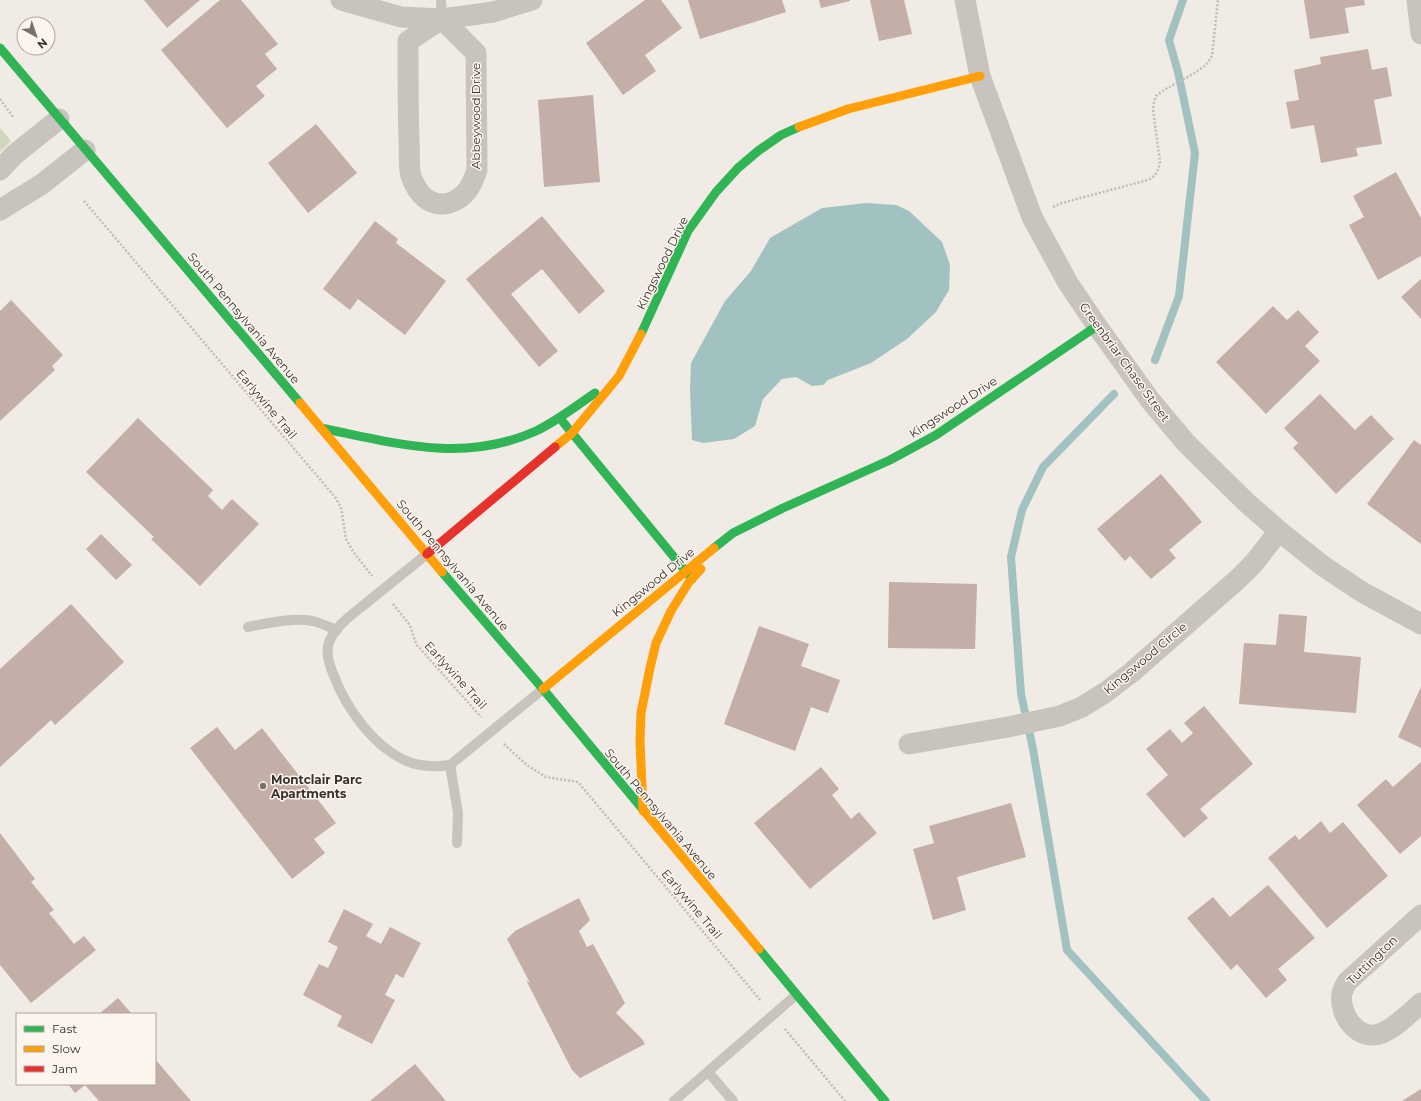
<svg xmlns="http://www.w3.org/2000/svg" width="1421" height="1101" font-family="Montserrat,sans-serif">
  <rect width="100%" height="100%" fill="#f0ebe5"/>
  <path fill="#d1d6bf" d="M0,128l11,13 -11,11z"/>
  <path fill="#a1c2c1" d="M866,203l30,2 13,6 33,31 8,23 -1,25 -13,22 -29,27 -36,24 -43,17 -5,5 -11,1 -16,-9 -14,2 -19,20 -8,27 -21,13 -31,4 -11,-3 -2,-51 1,-26 34,-62 26,-30 19,-33 52,-30z"/>
  <g fill="none" stroke-linecap="round" stroke-linejoin="round">
    <g stroke="#a1c2c1" stroke-width="8">
      <path d="M1155,360l24,-64 16,-143 -17,-81 -9,-32 14,-40"/>
      <path d="M1114,394l-71,73 -21,43 -11,47 10,137 12,55 34,201 139,151"/>
    </g>
  </g>
  <g fill="#c3afa7">
    <path d="M144,0h56l-33,28z"/>
    <path d="M220,0h21l37,44 -13,10 12,15 -21,17 9,10 -38,32 -66,-78z"/>
    <path d="M645,0h16l21,28 -37,27 11,16 -33,24 -37,-52z"/>
    <path d="M688,0h94l4,12 -86,27z"/>
    <path d="M819,0h31v1l-29,7z"/>
    <path d="M870,0h34l8,34 -33,7z"/>
    <path d="M1304,0h60l1,5 -20,3 4,25 -39,6z"/>
    <path d="M1368,49l4,21 15,-3 5,29 -18,4 8,44 -26,4 2,8 -37,7 -7,-38 -23,4 -5,-27 13,-2 -5,-30 27,-6 -1,-7z"/>
    <path d="M593,95l7,87 -56,5 -6,-87z"/>
    <path d="M316,124l41,49 -49,40 -40,-50z"/>
    <path d="M1396,172l25,46v38l-43,24 -29,-55 15,-8 -11,-21z"/>
    <path d="M542,216l63,75 -26,23 -37,-45 -31,25 47,57 -19,16 -73,-88z"/>
    <path d="M375,221l23,18 -2,4 50,38 -41,54 -47,-36 -8,11 -27,-21z"/>
    <path d="M1421,279v40l-20,-22z"/>
    <path d="M11,300l52,55 -11,11 3,4 -55,51v-110z"/>
    <path d="M1273,306l14,14 11,-10 21,22 -14,14 15,15 -54,53 -50,-52z"/>
    <path d="M1320,394l35,36 16,-15 23,24 -58,55 -43,-46 5,-5 -14,-15z"/>
    <path d="M138,418l75,72 -5,6 14,14 10,-11 27,25 -59,62 -49,-47 3,-2 -68,-65z"/>
    <path d="M1414,440l7,5v99l-54,-40z"/>
    <path d="M1161,474l41,48 -33,28 7,8 -25,21 -21,-23 -5,5 -28,-32z"/>
    <path d="M101,534l31,31 -16,15 -30,-31z"/>
    <path d="M889,582l88,2 -2,65 -87,-1z"/>
    <path d="M71,604l53,58 -69,63 -4,-5 -51,47v-98z"/>
    <path d="M1279,614l28,2 -3,36 57,5 -5,56 -117,-9 5,-61 32,2z"/>
    <path d="M759,626l50,18 -8,22 39,14 -12,33 -17,-6 -16,44 -71,-27z"/>
    <path d="M1421,687v61l-23,-11z"/>
    <path d="M1204,706l49,58 -53,45 8,9 -24,20 -38,-44 22,-19 -22,-26 24,-20 12,14 11,-10 -9,-10z"/>
    <path d="M217,727l18,23 27,-22 74,95 -22,16 11,14 -33,26 -102,-131z"/>
    <path d="M1421,762v74l-21,18 -43,-49 29,-26 7,8z"/>
    <path d="M821,767l18,22 -7,6 19,24 8,-7 18,21 -67,56 -56,-66z"/>
    <path d="M1011,803l15,54 -69,20 9,33 -33,10 -20,-71 21,-6 -5,-17z"/>
    <path d="M1321,821l9,12 13,-11 45,54 -61,52 -59,-70 27,-23 4,5z"/>
    <path d="M0,833l35,46 -4,3 23,28 -5,3 25,31 10,-8 12,14 -65,53 -31,-38z"/>
    <path d="M1268,885l47,53 -37,31 9,11 -21,18 -29,-34 -6,6 -44,-52 26,-21 17,20z"/>
    <path d="M579,898l11,22 -11,11 8,16 6,-3 32,59 -9,10 26,26 3,5 -65,34 -8,-8 -46,-90 4,3 -23,-44 8,-8z"/>
    <path d="M344,909l29,15 -7,12 15,8 9,-17 31,16 -18,35 -7,-4 -11,21 10,5 -23,44 -35,-18 5,-10 -39,-21 16,-31 9,4 10,-21 -10,-5z"/>
    <path d="M118,998l14,16h-33z"/>
    <path d="M155,1059l36,42h-92l-14,-16 -10,8 -7,-9h87z"/>
    <path d="M415,1064l31,37h-76z"/>
    <path d="M1421,1089v12h-19z"/>
  </g>
  <g fill="none" stroke-linecap="round" stroke-linejoin="round">
    <g stroke="#c2bbb6" stroke-width="2.5" stroke-dasharray="2 2" stroke-linecap="butt">
      <path d="M0,99l13,18"/>
      <path d="M84,201l251,296 6,10 5,32 8,14 18,23"/>
      <path d="M1053,207l9,-4 86,-23c8,-4 10,-9 12,-18l-7,-52 1,-8 2,-6 8,-6 29,-16 13,-9 6,-9 6,-56"/>
      <path d="M393,604l17,21 6,19 65,73"/>
      <path d="M504,744l24,22 18,11 32,5 183,219"/>
      <path d="M785,1029l60,72"/>
    </g>
    <g stroke="#c9c3be" stroke-width="10">
      <path d="M441,0l1,19"/>
      <path d="M427,554c-21,17 -41,33 -62,50 -12,10 -27,20 -34,34 -7,12 -2,26 3,38 12,32 41,73 75,86 14,5 27,5 41,3l93,-76"/>
      <path d="M248,627c21,-4 44,-10 65,-6 8,2 16,6 24,9"/>
      <path d="M450,765l8,48 -1,30"/>
      <path d="M708,1072l25,29"/>
      <path d="M674,1101l122,-106"/>
    </g>
    <g stroke="#c9c3be" stroke-width="21">
      <path d="M341,0l60,17 41,2 51,-7 39,-12"/>
      <path d="M965,0l15,76 52,141 36,66 29,43 53,74 36,43 60,59 33,29 44,35 39,26 59,32"/>
      <path d="M1417,0l4,34"/>
      <path d="M442,19l34,34 1,117c-5,15 -11,28 -28,33 -20,5 -32,-10 -38,-27 -3,-10 -1,-23 -2,-34 -1,-33 -1,-67 -1,-101z"/>
      <path d="M0,170l14,-15 45,-36"/>
      <path d="M0,210l42,-26 43,-34"/>
      <path d="M909,744l99,-17 52,-11 22,-9 24,-15 26,-20 106,-93 16,-16 25,-32"/>
      <path d="M1421,915l-74,67c-2,3 -4,8 -5,11 -4,22 17,50 40,40 14,-6 28,-20 39,-30"/>
    </g>
    <g stroke="#30b455" stroke-width="9">
      <path d="M0,48l300,355"/>
      <path d="M641,334l47,-103 28,-39 22,-24 20,-17 23,-16 18,-8"/>
      <path d="M563,422l129,157"/>
      <path d="M321,428c74,15 142,36 215,3 21,-10 40,-25 59,-38"/>
      <path d="M714,548l19,-15 50,-25 107,-48 46,-25 161,-109"/>
      <path d="M442,572l101,117 102,123"/>
      <path d="M759,949l126,152"/>
    </g>
    <g stroke="#ff9f0a" stroke-width="9">
      <path d="M799,127l49,-18 132,-33"/>
      <path d="M300,403l142,169"/>
      <path d="M555,447l17,-14 47,-57 22,-42"/>
      <path d="M543,689l171,-141"/>
      <path d="M643,811l-3,-70 1,-28 9,-45 6,-25 15,-32 18,-29 12,-13"/>
      <path d="M645,812l114,137"/>
    </g>
    <path stroke="#e5322d" stroke-width="9" d="M427,554l128,-107"/>
  </g>
  <circle fill="#7a716c" stroke="#fbf5ee" stroke-width="1.5" cx="263" cy="786" r="4"/>
  <g text-anchor="middle" dominant-baseline="central" stroke-width="3" stroke-linejoin="round" paint-order="stroke">
    <g font-size="12" fill="#3b302b" stroke="#fbf5ee">
      <text transform="translate(475 116) rotate(-90)">Abbeywood Drive</text>
      <text transform="translate(662 263) rotate(-64)">Kingswood Drive</text>
      <text transform="translate(244 318) rotate(50)">South Pennsylvania Avenue</text>
      <text transform="translate(1125 362) rotate(54)">Greenbriar Chase Street</text>
      <text transform="translate(267 404) rotate(50)">Earlywine Trail</text>
      <text transform="translate(953 407) rotate(-33)">Kingswood Drive</text>
      <text transform="translate(453 565) rotate(50)">South Pennsylvania Avenue</text>
      <text transform="translate(653 582) rotate(-39)">Kingswood Drive</text>
      <text transform="translate(1145 658) rotate(-40)">Kingswood Circle</text>
      <text transform="translate(456 675) rotate(48)">Earlywine Trail</text>
      <text transform="translate(661 814) rotate(50)">South Pennsylvania Avenue</text>
      <text transform="translate(692 904) rotate(50)">Earlywine Trail</text>
      <text transform="translate(1372 960) rotate(-44)">Tuttington</text>
    </g>
    <g font-size="12" font-weight="bold" fill="#3b302b" stroke="#fbf5ee" text-anchor="start">
      <text x="271" y="779">Montclair Parc<tspan x="271" dy="14">Apartments</tspan></text>
    </g>
  </g>
  <rect x="16" y="1013" width="140" height="72" fill="#fbf5ee" stroke="#aea6a0"/>
  <rect x="24" y="1026" width="20" height="6" fill="#30b455" stroke="#aea6a0"/>
  <text x="52" y="1033" font-size="12" fill="#3b302b">Fast</text>
  <rect x="24" y="1046" width="20" height="6" fill="#ff9f0a" stroke="#aea6a0"/>
  <text x="52" y="1053" font-size="12" fill="#3b302b">Slow</text>
  <rect x="24" y="1066" width="20" height="6" fill="#e5322d" stroke="#aea6a0"/>
  <text x="52" y="1073" font-size="12" fill="#3b302b">Jam</text>
  <g transform="translate(36 36) rotate(140)"><circle r="19" fill="#fbf5ee" stroke="#aea6a0"/>
  <path d="M0-3L7 15L0 10L-7 15Z" fill="#7a716c"/>
  <text y="-6" font-size="11" font-weight="bold" text-anchor="middle" fill="#3b302b">N</text>
  </g>
</svg>
